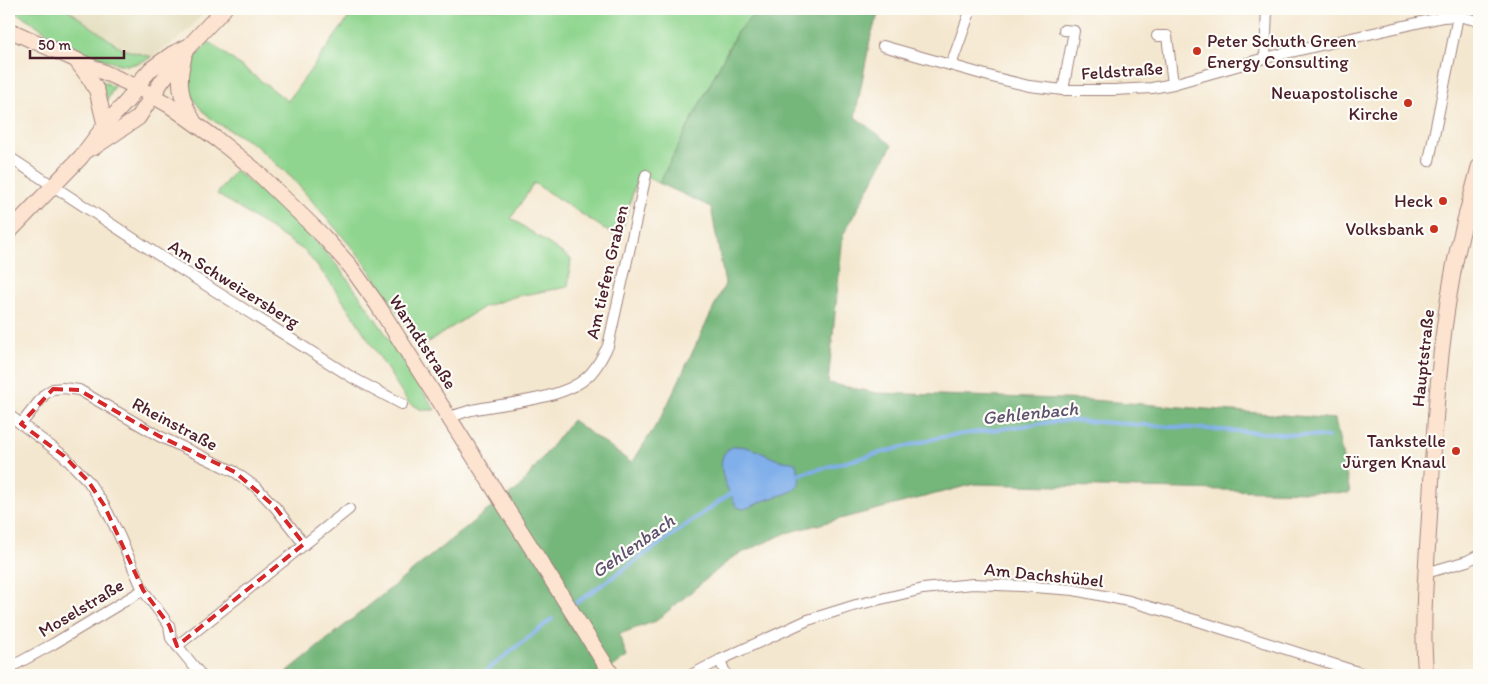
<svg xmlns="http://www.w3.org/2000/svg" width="1488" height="684" font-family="Itim,sans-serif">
  <rect width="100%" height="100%" fill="#fdfcf7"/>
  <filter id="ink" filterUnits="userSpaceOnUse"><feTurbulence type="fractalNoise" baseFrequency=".02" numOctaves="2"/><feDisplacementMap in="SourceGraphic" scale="10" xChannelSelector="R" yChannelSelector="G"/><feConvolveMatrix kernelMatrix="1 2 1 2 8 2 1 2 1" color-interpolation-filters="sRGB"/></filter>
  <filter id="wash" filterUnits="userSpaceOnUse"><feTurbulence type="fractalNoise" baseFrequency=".0096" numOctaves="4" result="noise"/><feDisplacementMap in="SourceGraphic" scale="20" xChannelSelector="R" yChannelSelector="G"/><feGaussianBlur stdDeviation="1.12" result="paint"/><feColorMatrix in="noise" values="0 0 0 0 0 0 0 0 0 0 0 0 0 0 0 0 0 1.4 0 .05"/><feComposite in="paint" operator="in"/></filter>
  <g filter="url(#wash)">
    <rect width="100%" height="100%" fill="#f4e7cf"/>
    <path fill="#e2dcba" d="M9,9h198l-18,20 -17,15 -20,13 -11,5 -14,3 -13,-2 -44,-18 -21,-11 -28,-20 -12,-3z"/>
    <g fill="#90d58f" stroke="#6d7a5d">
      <path d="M9,9h58l55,40 30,8c-8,4 -17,8 -26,8 -17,-1 -62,-22 -77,-31 -15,-10 -23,-18 -40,-23z"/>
      <path d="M355,9h404l-22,23 -78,151 -21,-9 -18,65 -86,-56 -23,35 60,41 -3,28 -51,9 -34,11 -62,40 -59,-88 -69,-80 -38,-34 -41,-24 -13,-12 -9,-12 -4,-17 2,-12 6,-11 13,-15 79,59z"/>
      <path d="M100,80l14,7 -7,14z"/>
      <path d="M235,170c38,31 78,64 108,103 33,44 62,91 92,137h-13l-14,-8 -54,-85 -24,-35 -25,-31 -88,-57z"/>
    </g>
    <path fill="#74b67a" stroke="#5f6a52" d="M759,9h121l-9,26 -16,82 37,28 -49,90 -15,148 48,10 214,7 245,19 15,74 -376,-9 -188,49 -53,24 -77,64 -37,13 8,23 -26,18h-318l201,-162 35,-25 53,-68 60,43 31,-49 62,-130 -14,-77 -52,-24 78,-151z"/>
    <path fill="#80afea" stroke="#65678a" d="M735,446c19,0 28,9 44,14 6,2 11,1 16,3 15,31 -9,29 -29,37 -8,3 -15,7 -22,9l-7,-2c-9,-15 -29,-53 -2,-61z"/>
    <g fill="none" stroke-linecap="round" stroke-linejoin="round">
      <g stroke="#80afea" stroke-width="4">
        <path d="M800,474l141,-37 126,-17 261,17"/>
        <path d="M576,603l154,-109"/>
        <path d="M481,675l71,-56"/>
      </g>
    </g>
  </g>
  <g filter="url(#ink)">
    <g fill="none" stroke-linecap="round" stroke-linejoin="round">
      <defs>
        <g id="street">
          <path d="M1157,36h10l6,48"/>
          <path d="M883,46l113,32 33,8 34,4h51l38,-2 21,-4 92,-26 178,-41 15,-1 21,5"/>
          <path d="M1265,58l2,-49"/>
          <path d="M951,65l20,-56"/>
          <path d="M1063,90l11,-59 -10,-1"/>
          <path d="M9,157l154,101 190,120 49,26"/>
          <path d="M1429,161l29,-145"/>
          <path d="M9,415l55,41 24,25 16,24 15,30 24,55 26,35 2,13 30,37"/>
          <path d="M449,417c8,-2 15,-5 23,-7 32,-7 89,-10 114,-32 10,-8 16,-21 22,-32l38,-171"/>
          <path d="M21,424l24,-30 8,-5 10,-1 16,2 80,46 76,36 22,16 18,19 29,37"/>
          <path d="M1426,573l41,-12 12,-6"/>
          <path d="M177,646l172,-137"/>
          <path d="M720,660l6,15"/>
          <path d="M9,668l44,-24 90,-54"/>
          <path d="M691,675l29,-15 88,-40 48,-15 67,-16 50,-5 48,2 53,4 55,11 66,19 172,55"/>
        </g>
        <g id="secondary">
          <path d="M9,30l128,57 32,18 49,35 36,29 69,67 27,30 27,38 235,371"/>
          <path d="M184,57c-7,24 -4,42 9,63"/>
          <path d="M76,60l14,19 7,12 8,34"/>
          <path d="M93,148l45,-30 24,-37 27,-35 35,-37"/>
          <path d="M9,232l72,-75 24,-32 23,-25 15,-22 8,-9 21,-15 17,-8"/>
          <path d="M1426,675c-5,-49 0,-102 3,-151 5,-82 8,-165 23,-246 6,-37 18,-74 27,-111"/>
        </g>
      </defs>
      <use href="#street" stroke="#9f837d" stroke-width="12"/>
      <use href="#secondary" stroke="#9f837d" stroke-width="17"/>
      <use href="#street" stroke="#fff" stroke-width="10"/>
      <use href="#secondary" stroke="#fde4d1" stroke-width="15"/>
    </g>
  </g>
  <path fill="none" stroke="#d62828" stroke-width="4" stroke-dasharray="10 6" stroke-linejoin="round" d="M53,389l26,1 80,46 76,36 40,35 29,37 -127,102 -8,-21 -26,-35 -39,-85 -16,-24 -24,-25 -43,-32z"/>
  <g fill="#c8321e" stroke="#fdfcf7" stroke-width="2">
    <circle cx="1197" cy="51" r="5"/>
    <circle cx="1408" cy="103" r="5"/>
    <circle cx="1443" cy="201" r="5"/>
    <circle cx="1434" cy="229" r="5"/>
    <circle cx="1456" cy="451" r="5"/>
  </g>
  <g text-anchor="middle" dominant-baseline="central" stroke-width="4.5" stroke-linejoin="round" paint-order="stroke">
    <g font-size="18" fill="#4a1f2b" stroke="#fdfcf7" text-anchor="end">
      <text x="1207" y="41" text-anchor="start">Peter Schuth Green<tspan x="1207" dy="21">Energy Consulting</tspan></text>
      <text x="1398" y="93">Neuapostolische<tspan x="1398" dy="21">Kirche</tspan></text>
      <text x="1433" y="201">Heck</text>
      <text x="1424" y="229">Volksbank</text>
      <text x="1446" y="441">Tankstelle<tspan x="1446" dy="21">Jürgen Knaul</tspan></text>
    </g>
    <g font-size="18" fill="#4a1f2b" stroke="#fdfcf7">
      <text transform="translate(1122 71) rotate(-4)">Feldstraße</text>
      <text transform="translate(607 272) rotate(-77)">Am tiefen Graben</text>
      <text transform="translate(234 284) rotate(32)">Am Schweizersberg</text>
      <text transform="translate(423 342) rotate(57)">Warndtstraße</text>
      <text transform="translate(1423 358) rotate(-84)">Hauptstraße</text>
      <text transform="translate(175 424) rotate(28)">Rheinstraße</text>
      <text transform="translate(1044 575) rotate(6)">Am Dachshübel</text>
      <text transform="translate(81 608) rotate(-31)">Moselstraße</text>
    </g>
    <g font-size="19" font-style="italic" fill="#5d516e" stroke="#fdfcf7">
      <text transform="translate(1030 413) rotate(-6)">Gehlenbach</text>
      <text transform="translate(633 546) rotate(-35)">Gehlenbach</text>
    </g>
  </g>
  <rect width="1488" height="684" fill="none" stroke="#fdfcf7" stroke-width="30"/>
  <path d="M30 50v8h94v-8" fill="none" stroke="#4a1f2b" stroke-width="2.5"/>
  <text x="38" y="50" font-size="15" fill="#4a1f2b" stroke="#fdfcf7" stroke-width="4" paint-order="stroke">50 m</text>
</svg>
